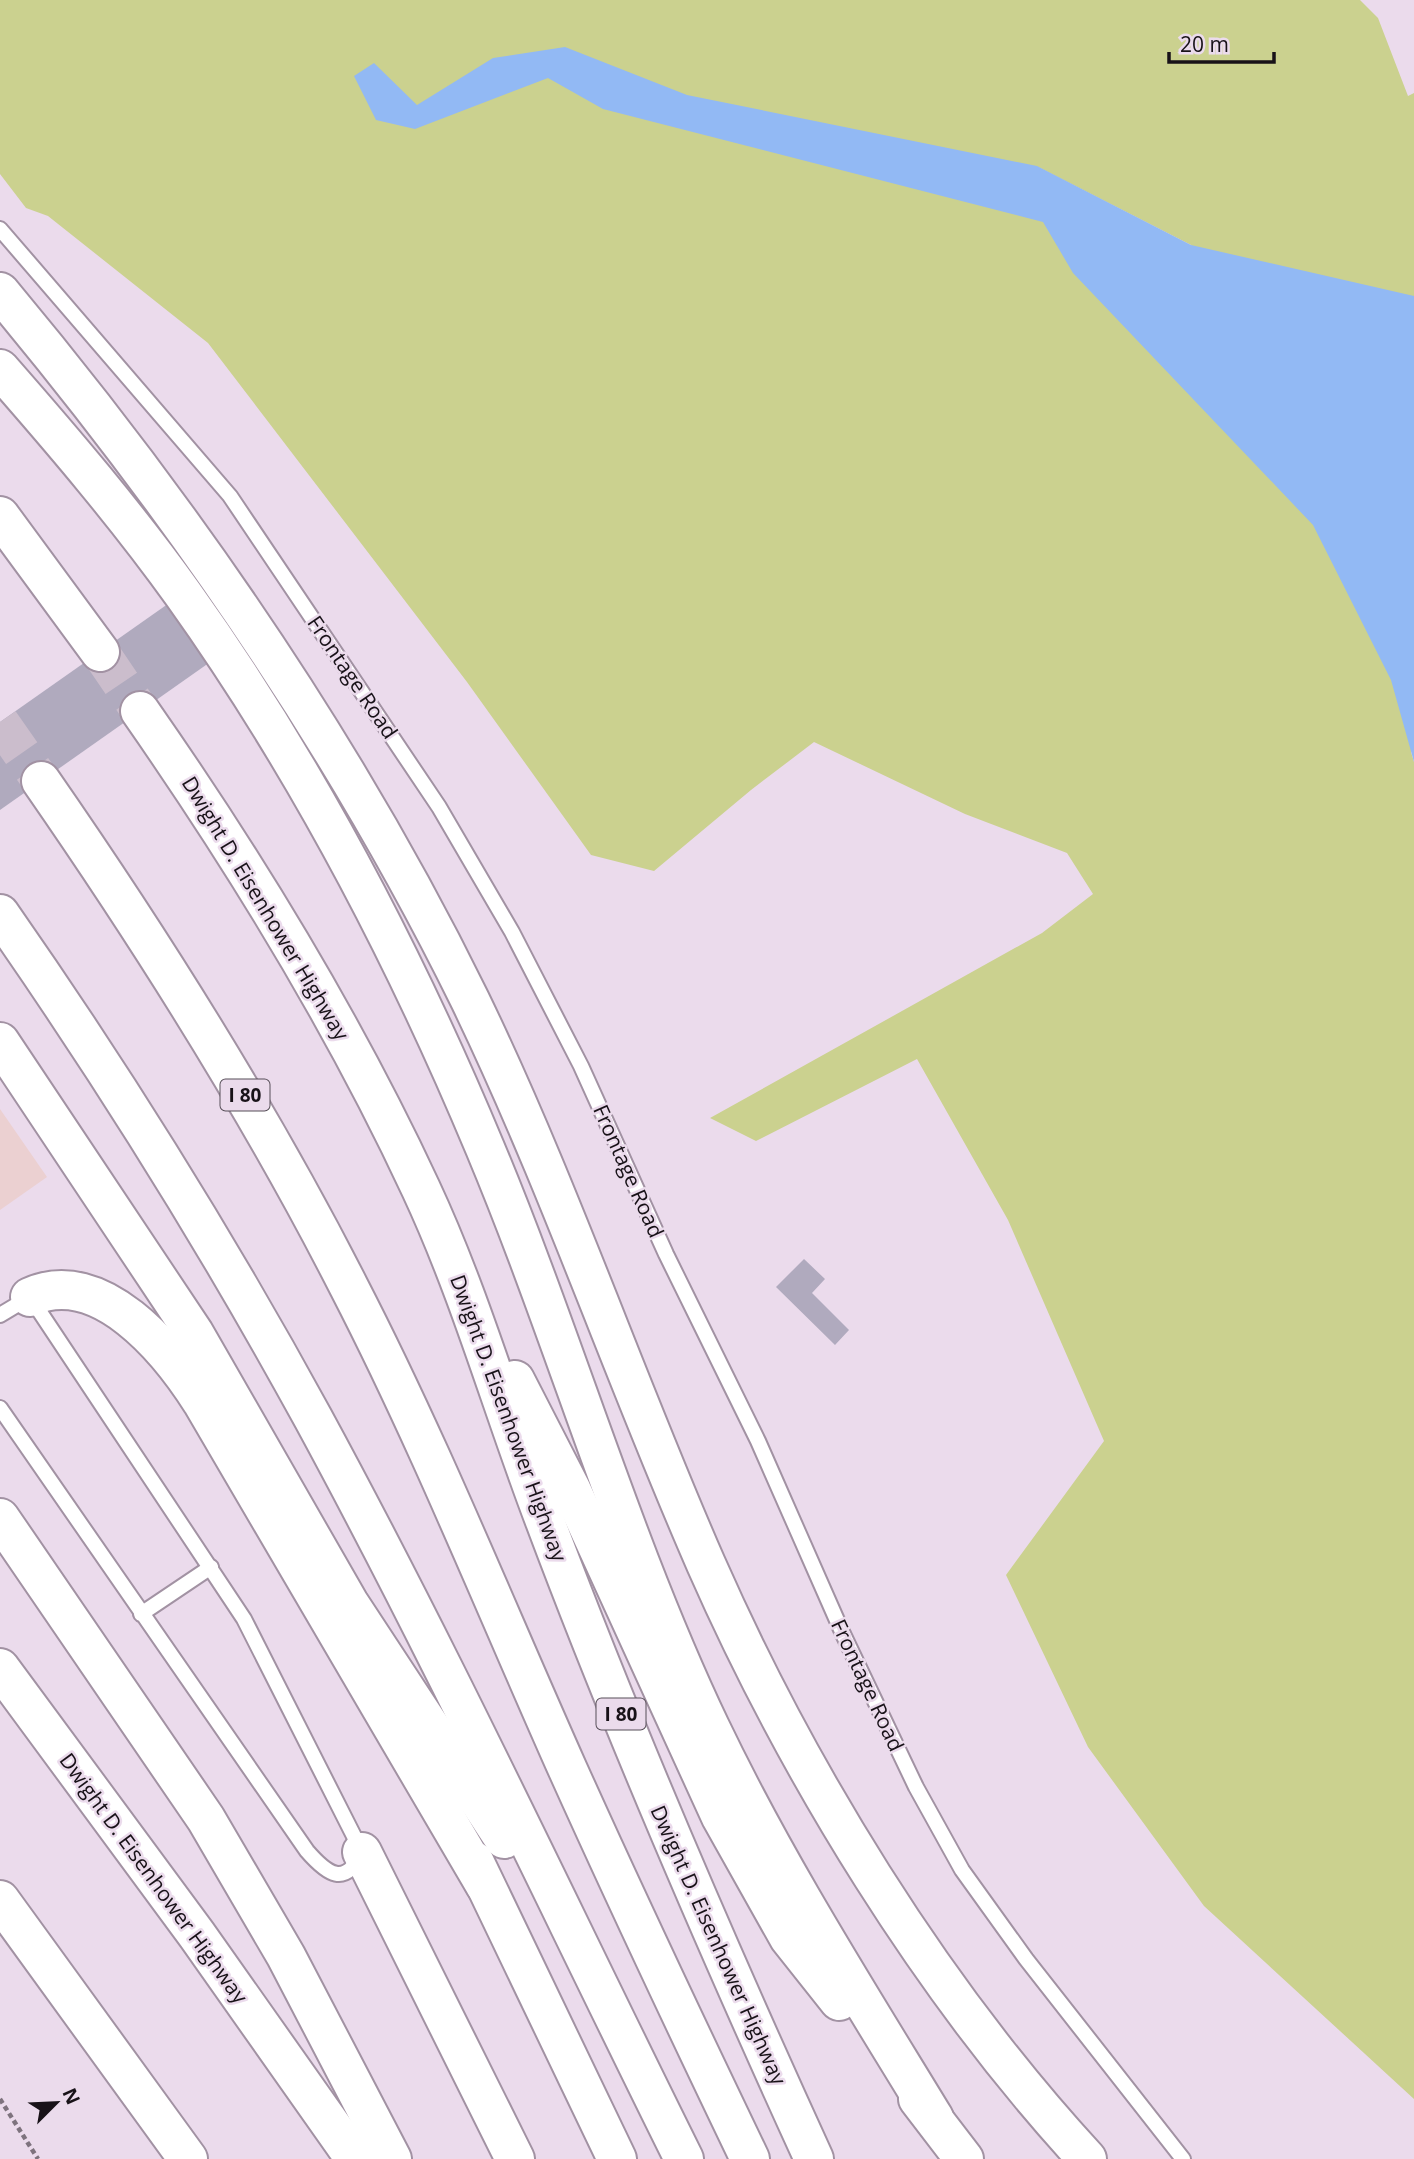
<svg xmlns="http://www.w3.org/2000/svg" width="1414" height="2159" font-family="'Open Sans',sans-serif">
  <rect width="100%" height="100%" fill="#ebdbec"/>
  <path fill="#ebd0d1" d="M0,1109l47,68 -47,33z"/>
  <path fill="#cbd18f" d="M0,0h1360l18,18 30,78 6,-3v464l-223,-312 -153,-78 179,140 197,388 -3,57 3,10v1337l-210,-193 -116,-159 -82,-172 98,-134 -96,-221 -91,-161 -161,82 -46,-23 332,-185 51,-39 -26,-41 -102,-39 -151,-72 -63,48 -97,81 -63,-16 -124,-173 -259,-339 -160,-127 -22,-8 -26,-34z"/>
  <path fill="#92b9f4" d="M565,47l122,48 350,71 154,79 223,51v466l-23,-82 -78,-155 -240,-252 -30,-51 -440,-113 -55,-31 -133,51 -39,-9 -22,-44 20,-13 43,42 76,-47z"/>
  <g fill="#b0aabe">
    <path d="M182,594l41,59 -223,157v-88z"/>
    <path d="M804,1259l21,20 -13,14 37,37 -14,15 -59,-58z"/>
  </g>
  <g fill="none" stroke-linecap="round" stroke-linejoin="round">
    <g stroke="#cbbdcc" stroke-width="38" stroke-dasharray="38 19" stroke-linecap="butt">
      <path d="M100,652l40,59"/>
      <path d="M0,722l41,59"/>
    </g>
    <defs>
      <g id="service">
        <path d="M0,229l230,267 209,311 73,125 69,134 85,188 92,187 85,193 73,153 46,83 64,89 157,200"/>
        <path d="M0,1315l30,-18 214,322 118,233c-17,36 -35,22 -55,-1l-307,-443"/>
        <path d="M141,1614l70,-47"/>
      </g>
      <g id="motorway">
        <path d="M0,292c182,218 345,453 470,708 89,184 154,377 236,564 92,209 226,427 381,595"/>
        <path d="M0,369c64,73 127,147 183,225 123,172 221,360 302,554 80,191 136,392 225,579 65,136 146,263 224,391"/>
        <path d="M0,516l100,136"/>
        <path d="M140,711c106,152 203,310 281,478 50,107 82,222 124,332 81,216 173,428 269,638"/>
        <path d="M41,781c113,163 218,329 308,506 81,157 147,322 219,483 59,131 120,260 182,389"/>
        <path d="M0,914c113,162 218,330 313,504 132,243 248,494 371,741"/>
        <path d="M0,1042l194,291 155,270 155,236"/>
        <path d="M30,1297c70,-32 139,53 172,105l283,483"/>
        <path d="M515,1380l56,109 150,328 68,121 50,63"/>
        <path d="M0,1518l206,301 80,137 106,203"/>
        <path d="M0,1668l197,267 158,224"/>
        <path d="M362,1852l153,307"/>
        <path d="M474,1861l143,298"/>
        <path d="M0,1900l188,259"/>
        <path d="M918,2099l46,60"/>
      </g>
    </defs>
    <use href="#service" stroke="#a292a3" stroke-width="18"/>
    <use href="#motorway" stroke="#a292a3" stroke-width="42"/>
    <path stroke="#7e737e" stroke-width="4.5" stroke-dasharray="5 3.5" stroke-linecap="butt" d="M0,2099l38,60"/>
    <use href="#service" stroke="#fff" stroke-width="14"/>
    <use href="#motorway" stroke="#fff" stroke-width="38"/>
  </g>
  <g text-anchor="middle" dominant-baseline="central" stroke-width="5" stroke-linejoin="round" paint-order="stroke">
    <g fill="#ebdbec" stroke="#574e58" stroke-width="2">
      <rect x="220.5" y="1079.5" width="49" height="31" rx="5"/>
      <rect x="596.5" y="1698.5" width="49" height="31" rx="5"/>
    </g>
    <g font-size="19" font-weight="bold" fill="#181218">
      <text x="245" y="1095">I 80</text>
      <text x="621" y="1714">I 80</text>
    </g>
    <g font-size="21" fill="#181218" stroke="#ebdbec">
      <text transform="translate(353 677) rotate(56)">Frontage Road</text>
      <text transform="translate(266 908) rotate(59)">Dwight D. Eisenhower Highway</text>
      <text transform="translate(629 1171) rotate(66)">Frontage Road</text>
      <text transform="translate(509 1418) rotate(70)">Dwight D. Eisenhower Highway</text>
      <text transform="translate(868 1685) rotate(65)">Frontage Road</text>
      <text transform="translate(154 1878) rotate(54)">Dwight D. Eisenhower Highway</text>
      <text transform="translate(719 1945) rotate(66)">Dwight D. Eisenhower Highway</text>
    </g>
  </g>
  <g transform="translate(56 2103) rotate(66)" stroke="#ebdbec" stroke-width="5" paint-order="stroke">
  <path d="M0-5L12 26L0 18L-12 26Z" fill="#181218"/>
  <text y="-10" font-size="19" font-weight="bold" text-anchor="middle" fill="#181218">N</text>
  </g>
  <path d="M1169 52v10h105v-10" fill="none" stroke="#181218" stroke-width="3.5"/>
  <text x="1180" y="52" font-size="21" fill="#181218" stroke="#ebdbec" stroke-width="5" paint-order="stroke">20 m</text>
</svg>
